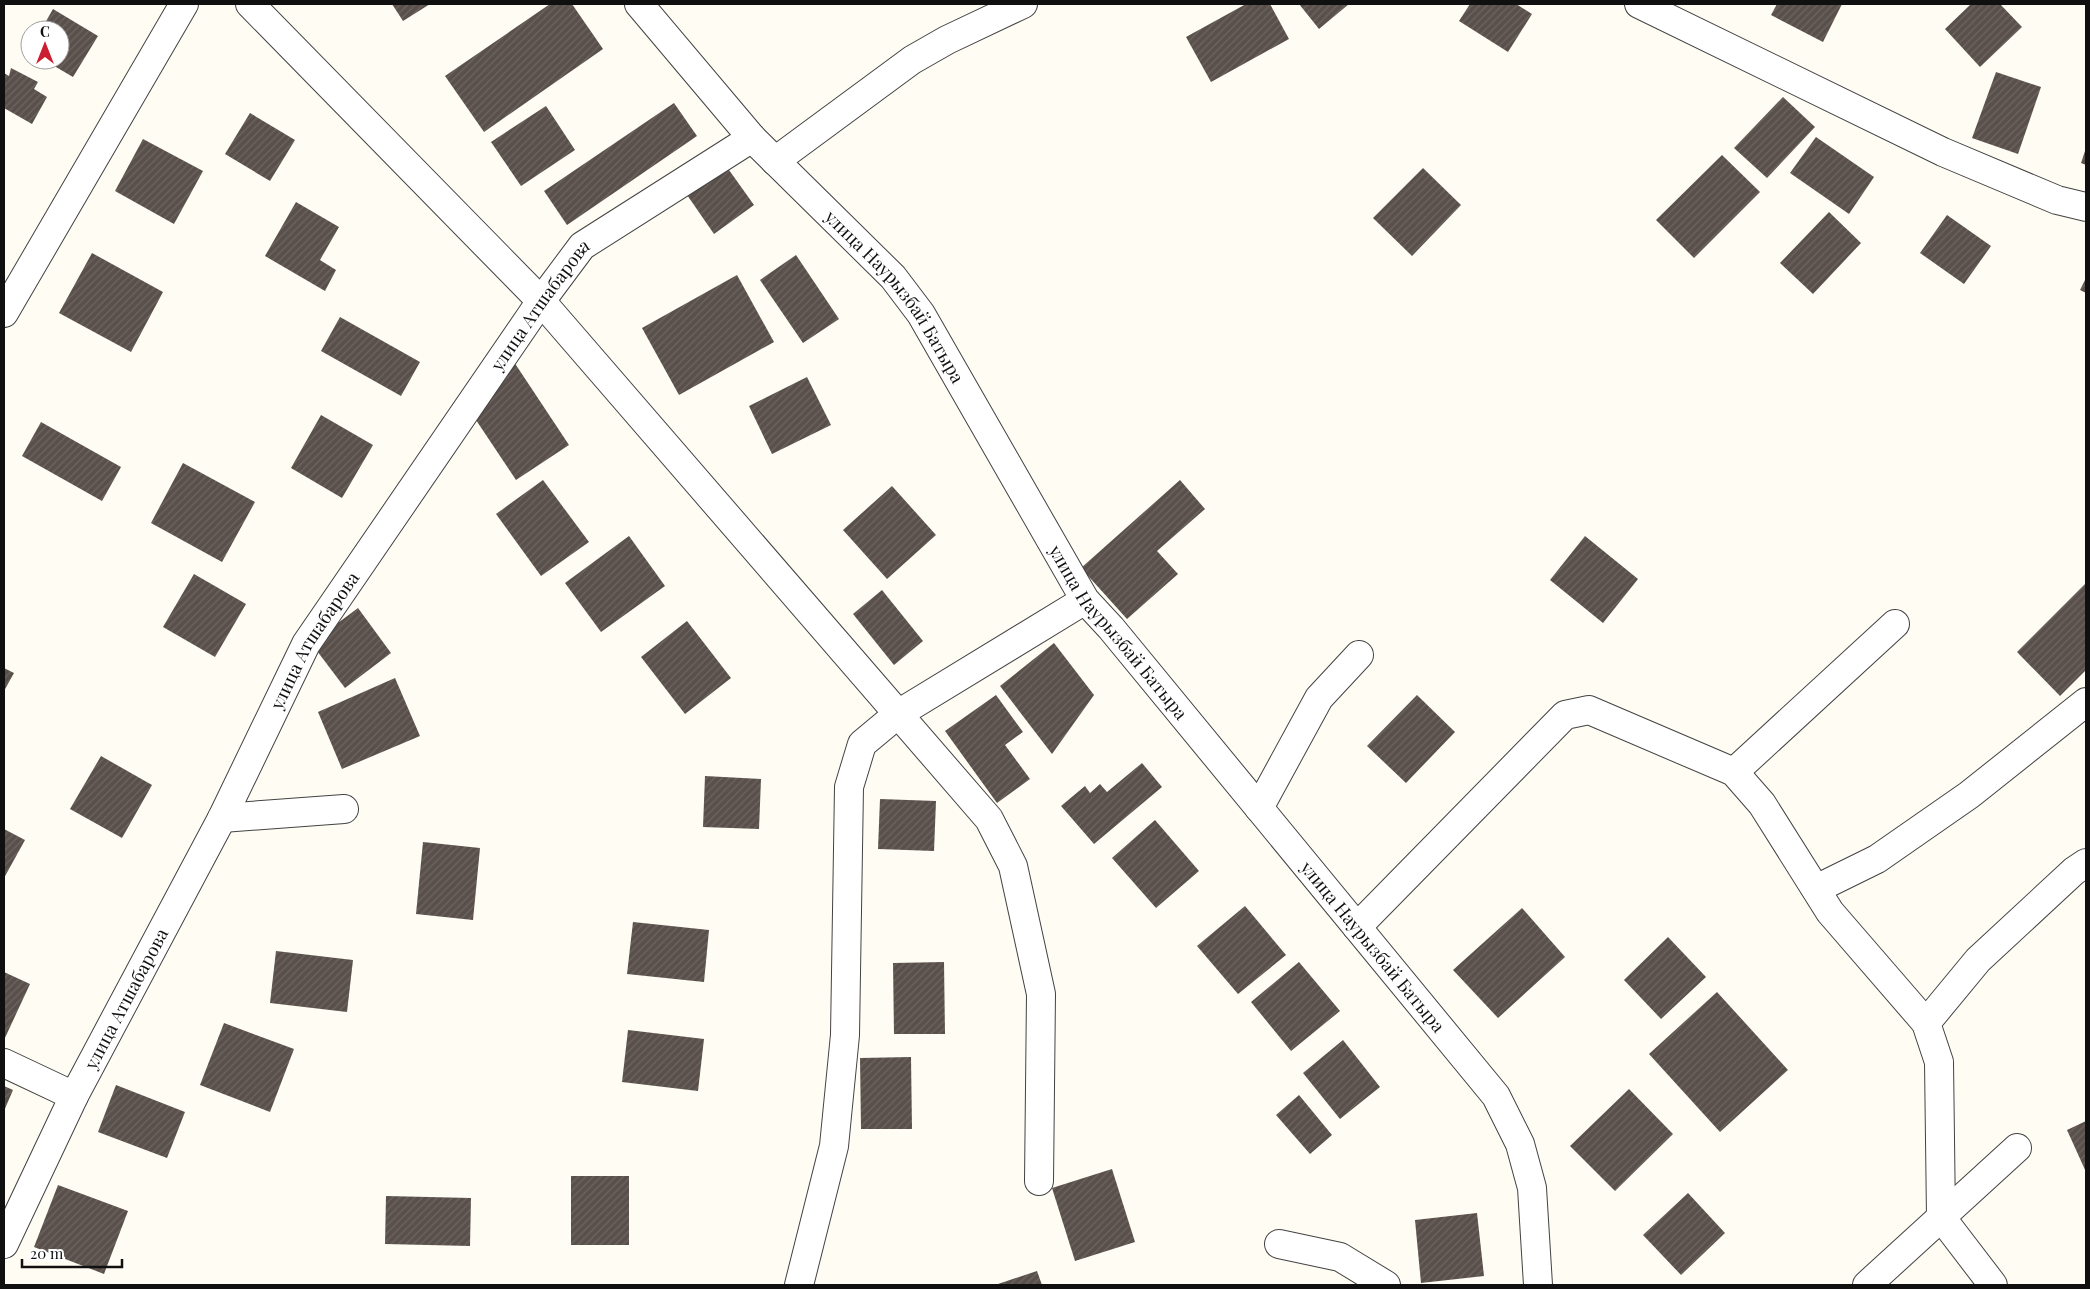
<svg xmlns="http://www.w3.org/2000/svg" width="2090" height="1289" font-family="'Playfair Display',serif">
  <defs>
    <pattern id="building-hatch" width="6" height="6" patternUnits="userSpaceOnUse" patternTransform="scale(1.25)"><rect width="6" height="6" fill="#5a504b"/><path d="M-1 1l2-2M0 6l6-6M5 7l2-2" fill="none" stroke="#6d6561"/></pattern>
  </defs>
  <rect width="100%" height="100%" fill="#fffcf3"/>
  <g fill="url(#building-hatch)">
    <path d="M392,4h38l-27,17z"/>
    <path d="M550,4h22l31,45 -119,83 -39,-56z"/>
    <path d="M1246,4h24l19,35 -78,43 -25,-45z"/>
    <path d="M1299,4h50l-30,25z"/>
    <path d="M1470,4h46l16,10 -24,38 -49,-31z"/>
    <path d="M1777,4h65l-19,38 -52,-27z"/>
    <path d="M1971,4h29l22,23 -42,40 -35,-38z"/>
    <path d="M53,9l45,27 -25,41 -29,-17h16v-30h-19z"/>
    <path d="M11,68l27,14 -4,7 13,8 -15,27 -28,-16v-35l5,3z"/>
    <path d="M1996,72l45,15 -23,67 -46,-16z"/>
    <path d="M1783,97l32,30 -48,51 -33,-30z"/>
    <path d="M674,103l23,33 -130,89 -23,-34z"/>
    <path d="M546,106l29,44 -54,36 -30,-44z"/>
    <path d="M250,113l45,27 -25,41 -45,-27z"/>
    <path d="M1816,137l58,40 -25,37 -59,-41z"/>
    <path d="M143,139l60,32 -29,53 -59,-33z"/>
    <path d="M2086,148v17l-5,-2z"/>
    <path d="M1722,155l38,37 -66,66 -38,-38z"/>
    <path d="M724,163l30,42 -40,29 -29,-42z"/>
    <path d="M1423,168l38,37 -49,51 -39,-38z"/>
    <path d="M296,202l43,25 -19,33 16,10 -11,21 -60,-35z"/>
    <path d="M1829,212l32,31 -48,51 -33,-31z"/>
    <path d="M1947,215l44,31 -27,38 -44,-31z"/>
    <path d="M92,253l71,39 -32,60 -72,-39z"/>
    <path d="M796,255l43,64 -36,24 -43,-63z"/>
    <path d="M737,275l37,67 -95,53 -37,-67z"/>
    <path d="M2086,278v15l-6,-3z"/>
    <path d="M340,317l80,45 -19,34 -80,-45z"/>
    <path d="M512,359l57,86 -53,35 -42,-63z"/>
    <path d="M807,377l24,48 -59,29 -23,-48z"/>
    <path d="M321,415l52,30 -31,53 -51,-30z"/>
    <path d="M41,422l80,45 -19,34 -80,-45z"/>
    <path d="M183,463l72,39 -33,60 -71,-39z"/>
    <path d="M543,480l46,62 -48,34 -45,-62z"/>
    <path d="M1180,480l25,29 -48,42 21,23 -51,45 -46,-51z"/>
    <path d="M892,486l44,49 -49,44 -44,-49z"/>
    <path d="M629,536l36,50 -64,46 -36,-49z"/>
    <path d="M1585,536l53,43 -35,44 -53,-43z"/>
    <path d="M194,574l52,30 -31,53 -52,-30z"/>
    <path d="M2086,583v87l-26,26 -43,-44z"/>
    <path d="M882,590l41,51 -29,24 -41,-51z"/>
    <path d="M358,608l33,45 -46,35 -34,-45z"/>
    <path d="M687,621l44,57 -46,36 -44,-57z"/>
    <path d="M1054,643l40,52 -42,59 -52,-68z"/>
    <path d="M4,668l10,5 -10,18z"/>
    <path d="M395,678l25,58 -78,33 -24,-57z"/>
    <path d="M996,695l27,37 -18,13 25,34 -33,24 -52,-72z"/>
    <path d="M1417,695l38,37 -49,51 -39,-37z"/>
    <path d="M101,756l51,29 -30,53 -52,-29z"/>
    <path d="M1142,763l20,24 -68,57 -33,-38 24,-20 5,7 10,-9 7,8z"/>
    <path d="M705,776l56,3 -2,50 -56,-2z"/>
    <path d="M880,799l56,2 -2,50 -56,-2z"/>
    <path d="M1155,820l44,51 -43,37 -44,-50z"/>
    <path d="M4,829l21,11 -21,38z"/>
    <path d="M423,842l57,6 -7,72 -57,-6z"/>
    <path d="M1245,906l41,49 -48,39 -41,-48z"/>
    <path d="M1522,908l43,49 -67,61 -45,-48z"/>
    <path d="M633,922l76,8 -5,52 -77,-8z"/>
    <path d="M1668,937l38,40 -45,42 -37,-39z"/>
    <path d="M276,951l77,9 -6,52 -77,-9z"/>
    <path d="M944,962l1,72h-51l-1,-71z"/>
    <path d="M1299,962l41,49 -49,40 -40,-49z"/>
    <path d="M4,972l26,12 -26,56z"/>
    <path d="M1717,992l71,78 -68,62 -71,-78z"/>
    <path d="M224,1023l70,26 -24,63 -70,-27z"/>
    <path d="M628,1030l76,9 -6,52 -76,-9z"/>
    <path d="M1343,1040l37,47 -40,32 -37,-46z"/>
    <path d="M911,1057l1,72h-51l-1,-71z"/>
    <path d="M116,1085l69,27 -18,46 -69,-26z"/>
    <path d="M4,1086l9,4 -9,21z"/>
    <path d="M1629,1089l44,45 -58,57 -45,-45z"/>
    <path d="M1299,1095l33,40 -22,19 -34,-39z"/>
    <path d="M2086,1121v51l-19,-42z"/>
    <path d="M1112,1169l23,73 -60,19 -23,-73z"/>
    <rect x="571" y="1176" width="58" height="69"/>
    <path d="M58,1185l70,26 -24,63 -70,-27z"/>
    <path d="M1688,1193l37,40 -44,42 -38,-40z"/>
    <path d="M386,1196l85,2 -1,48 -85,-2z"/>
    <path d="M1477,1213l7,63 -63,7 -6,-63z"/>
    <path d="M1037,1271l5,14h-47z"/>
  </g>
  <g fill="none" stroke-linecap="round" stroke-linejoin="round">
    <defs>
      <g id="street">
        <path d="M250,4l291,297 448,518 24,47 28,128 -2,187"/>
        <path id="s1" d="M639,4l113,134 141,139 28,37 164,286 26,28 385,468 24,48 12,44 6,97"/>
        <path d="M1639,4l304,148 114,48 29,7"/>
        <path d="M775,161l137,-101 35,-20 76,-36"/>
        <path d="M4,313l180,-309"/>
        <path d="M1734,772l161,-148"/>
        <path d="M1259,808l60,-110 40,-43"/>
        <path d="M222,818l122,-9"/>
        <path d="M1816,889l61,-30 92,-64 117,-93"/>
        <path d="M1357,927l208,-212 24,-5 145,62 28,32 68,108 96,111 13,39 2,155 52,68"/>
        <path d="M1926,1023l52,-63 96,-89 12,-8"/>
        <path d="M4,1063l70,33"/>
        <path id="s2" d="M4,1244l70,-148 148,-278 84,-174 235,-343 41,-55 170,-108"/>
        <path d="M1279,1244l61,13 46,28"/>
        <path d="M799,1285l35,-139 11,-111 4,-248 13,-43 36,-30 187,-114"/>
        <path d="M1867,1285l150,-137"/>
      </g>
    </defs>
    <use href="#street" stroke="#434343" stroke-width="30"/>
    <use href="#street" stroke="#fff" stroke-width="28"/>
  </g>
  <g text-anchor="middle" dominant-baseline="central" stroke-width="5" stroke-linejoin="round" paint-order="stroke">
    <g font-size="18" fill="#101010" stroke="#fff">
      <text stroke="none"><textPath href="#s1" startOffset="390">улица Наурызбай Батыра</textPath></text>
      <text stroke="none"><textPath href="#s2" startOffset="1084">улица Атшабарова</textPath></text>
      <text stroke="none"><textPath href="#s1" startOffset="795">улица Наурызбай Батыра</textPath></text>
      <text stroke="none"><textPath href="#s2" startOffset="679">улица Атшабарова</textPath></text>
      <text stroke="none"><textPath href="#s1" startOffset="1200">улица Наурызбай Батыра</textPath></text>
      <text stroke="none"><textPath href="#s2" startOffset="274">улица Атшабарова</textPath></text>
    </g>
  </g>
  <rect width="2090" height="1289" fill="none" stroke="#101010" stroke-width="10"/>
  <g transform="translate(45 45)"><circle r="24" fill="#ffffff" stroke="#9f9f9f"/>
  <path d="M0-4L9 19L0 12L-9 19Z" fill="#cb1e30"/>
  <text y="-8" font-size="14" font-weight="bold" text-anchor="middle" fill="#101010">С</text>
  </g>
  <path d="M22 1259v8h100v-8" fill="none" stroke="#101010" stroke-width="2.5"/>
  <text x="30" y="1259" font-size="15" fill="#101010" stroke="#ffffff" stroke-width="4" paint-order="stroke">20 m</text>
</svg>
